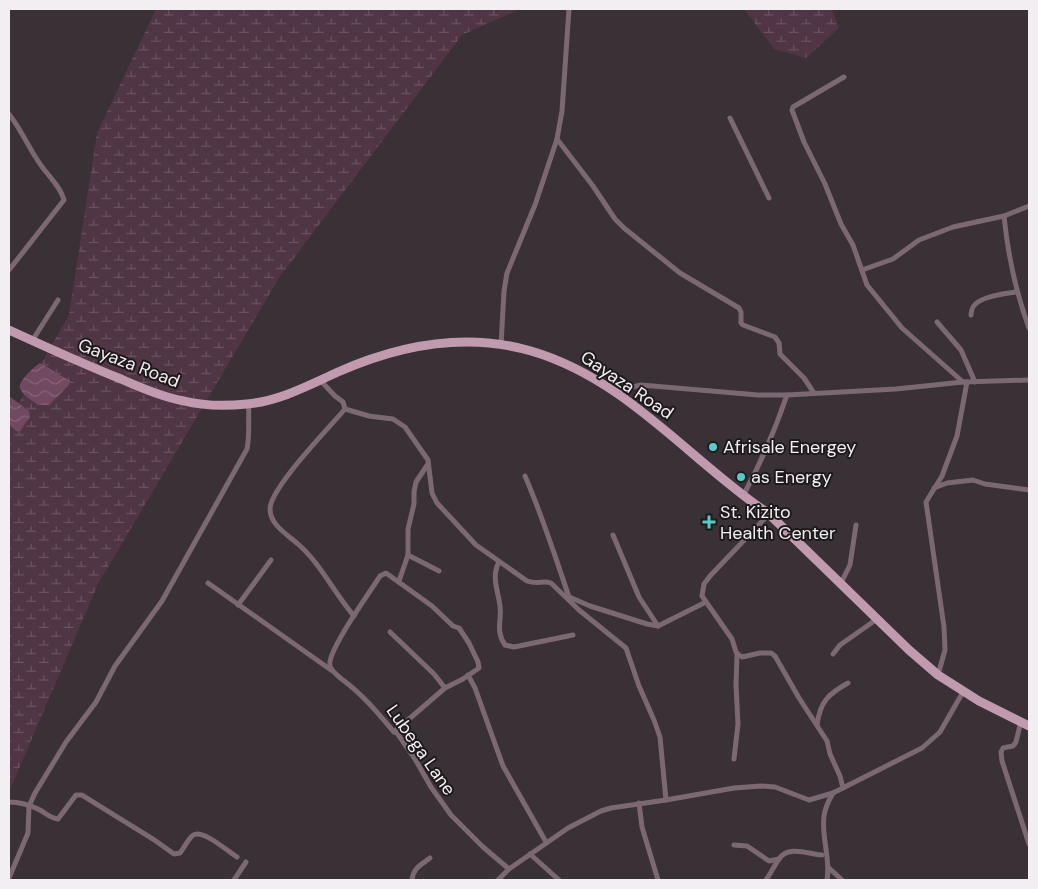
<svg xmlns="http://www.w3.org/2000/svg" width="1038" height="889" font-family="'DM Sans',sans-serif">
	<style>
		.wetland { fill: url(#wetland-marsh) }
		.water { fill: url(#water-waves) }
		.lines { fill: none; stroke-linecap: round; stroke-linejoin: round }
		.street { stroke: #7b6872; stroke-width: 5 }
		.primary { stroke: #c19ab0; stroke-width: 9 }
		.poi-dot { fill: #53cdcb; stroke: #1e1a1c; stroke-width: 2 }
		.labels { text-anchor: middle; stroke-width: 4; stroke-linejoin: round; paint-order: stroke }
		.street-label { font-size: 18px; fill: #f3eef1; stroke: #1e1a1c }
		.poi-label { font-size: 18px; fill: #f3eef1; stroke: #1e1a1c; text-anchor: start }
	</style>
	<defs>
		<pattern id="wetland-marsh" width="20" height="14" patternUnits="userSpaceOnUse" patternTransform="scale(1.25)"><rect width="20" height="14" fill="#503545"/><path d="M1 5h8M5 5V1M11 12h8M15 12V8" fill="none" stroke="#6a5360"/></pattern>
		<pattern id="water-waves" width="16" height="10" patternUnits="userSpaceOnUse" patternTransform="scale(1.25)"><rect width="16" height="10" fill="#714961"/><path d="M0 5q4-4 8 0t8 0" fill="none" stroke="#866478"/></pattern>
	</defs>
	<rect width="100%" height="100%" fill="#393136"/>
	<g class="wetland">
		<polygon points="156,9 520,9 462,35 279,278 98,584 9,792 9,420 69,315 97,133"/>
		<polygon points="744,9 832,9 839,28 806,58 774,49"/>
	</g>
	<g class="water">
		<path d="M40,363L70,381L69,385L49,405H38C33,401 21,394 20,388C18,381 35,366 40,363Z"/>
		<polygon points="9,396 29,411 30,417 20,431 16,431 9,424"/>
	</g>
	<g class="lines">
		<g class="street">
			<polyline points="844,77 793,107 792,110 804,142 825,184 841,224 853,245 867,285 902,328 963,382"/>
			<path d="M9,114C20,128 28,146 38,161C46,174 60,185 64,200L9,270"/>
			<polyline points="730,118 769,198"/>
			<polyline points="557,139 593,186 615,219 624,228 680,273 739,308 741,312 741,323 743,325 775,337 779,343 780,354 804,378 814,393"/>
			<path d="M1004,216C1008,256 1015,290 1029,328"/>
			<polyline points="862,270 893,259 919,240 953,227 1004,216 1029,206"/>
			<path d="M971,315C971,314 972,308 973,307C978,297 1006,293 1016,292"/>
			<polyline points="937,322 961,350 975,382"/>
			<polyline points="32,341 58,300"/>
			<polyline points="501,345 504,291 507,273 535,205 557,139 562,111 569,9"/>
			<path d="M320,380L335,396L343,402L345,409L369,416L393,419L405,427L428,460L432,493L437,503L476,545L527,581C538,585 543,580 551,583L579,610L626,648L639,686L654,720L660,737L666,800"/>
			<polyline points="615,391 641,385 758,395 787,395 896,389 963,382 1029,380"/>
			<path d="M345,409C329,428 270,488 270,509C270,525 288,535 298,544C321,564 334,593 354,616"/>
			<path d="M525,476C542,515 555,556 569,597"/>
			<polyline points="934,488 947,483 973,480 985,484 1029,490"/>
			<path d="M743,496C761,463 775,430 787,395"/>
			<polyline points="769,514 710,576 704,584 702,596 732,639 736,652 739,655 742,657 760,653 771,653 775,656 799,698 827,741 830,754 840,776 843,788"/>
			<polyline points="613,535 639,597 658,626"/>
			<polyline points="408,555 439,571"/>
			<path d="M499,562C491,577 498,590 500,606C502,621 495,630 505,645L514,647L573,635"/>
			<polyline points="399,581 408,555 408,529 414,504 414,492 416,482 428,464"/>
			<polyline points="208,583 331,670"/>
			<polyline points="841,583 850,565 856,525"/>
			<polyline points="567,596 590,606 647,624 658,626 706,602"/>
			<polyline points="238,605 271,560"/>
			<polyline points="390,632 434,674 445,688"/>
			<polyline points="833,654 840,645 877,619"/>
			<polyline points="468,675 475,688 503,766 546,842"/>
			<polyline points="938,675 945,650 944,627 926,502 942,476 957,436 967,382"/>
			<polyline points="1021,721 1016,742 1013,746 1003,748 1001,752 1002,761 1029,844"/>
			<path d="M817,725C820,702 828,694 848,683"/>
			<path d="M394,732L445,688L463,679L479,668L478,662L469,643L459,628L453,626L432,606L386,573L380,576C371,591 326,652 330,666C332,672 338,676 343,680C363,695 378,713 394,732L397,733L415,759L431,787L451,815L483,847L509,869"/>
			<polyline points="734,759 738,724 736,685 737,654"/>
			<path d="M9,802C20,802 30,805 40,810C47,814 50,818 58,819L76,795H82L153,839L174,854L180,853C184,848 187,841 192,836C201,827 227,851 237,857"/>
			<polyline points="639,803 642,827 658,880"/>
			<polyline points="734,845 747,846 769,861 779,859"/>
			<polyline points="530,854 559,880"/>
			<polyline points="829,868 842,880"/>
			<path d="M9,878L28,833L29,806L35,793L66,742L96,702L115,666L162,601L247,449C250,435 248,419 249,404"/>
			<polyline points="234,880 246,862"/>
			<path d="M412,880C413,868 421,865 430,858"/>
			<polyline points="498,880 509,869 568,828 601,811 611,808 666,800 734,788 761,786 775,787 809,800 833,793 922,748 940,732 963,692"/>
			<path d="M766,880C771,873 774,866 779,859C788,845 808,854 822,855"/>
			<path d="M827,880C831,858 821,838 824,816C825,808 829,800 833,793"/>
		</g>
		<path class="primary" d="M9,330C46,347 83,364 121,379C141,388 162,397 184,401C204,406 227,406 247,404C280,401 309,385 338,372C399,345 465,332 531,351C627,379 689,460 769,514L909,650L938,675L979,701L1029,726"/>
	</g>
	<g class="poi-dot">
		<circle cx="713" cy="447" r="5"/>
		<circle cx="741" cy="477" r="5"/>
		<path d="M706.5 514.5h5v5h5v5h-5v5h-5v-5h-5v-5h5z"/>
	</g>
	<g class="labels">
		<g class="street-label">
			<text transform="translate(129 363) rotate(21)" y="6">Gayaza Road</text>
			<text transform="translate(627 385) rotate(34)" y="6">Gayaza Road</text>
			<text transform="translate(421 750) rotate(55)" y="6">Lubega Lane</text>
		</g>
		<g class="poi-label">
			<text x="723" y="453">Afrisale Energey</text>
			<text x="751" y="483">as Energy</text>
			<text x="720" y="518">St. Kizito<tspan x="720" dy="21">Health Center</tspan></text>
		</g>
	</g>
	<rect width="1038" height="889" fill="none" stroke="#f3eef1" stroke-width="20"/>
</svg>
